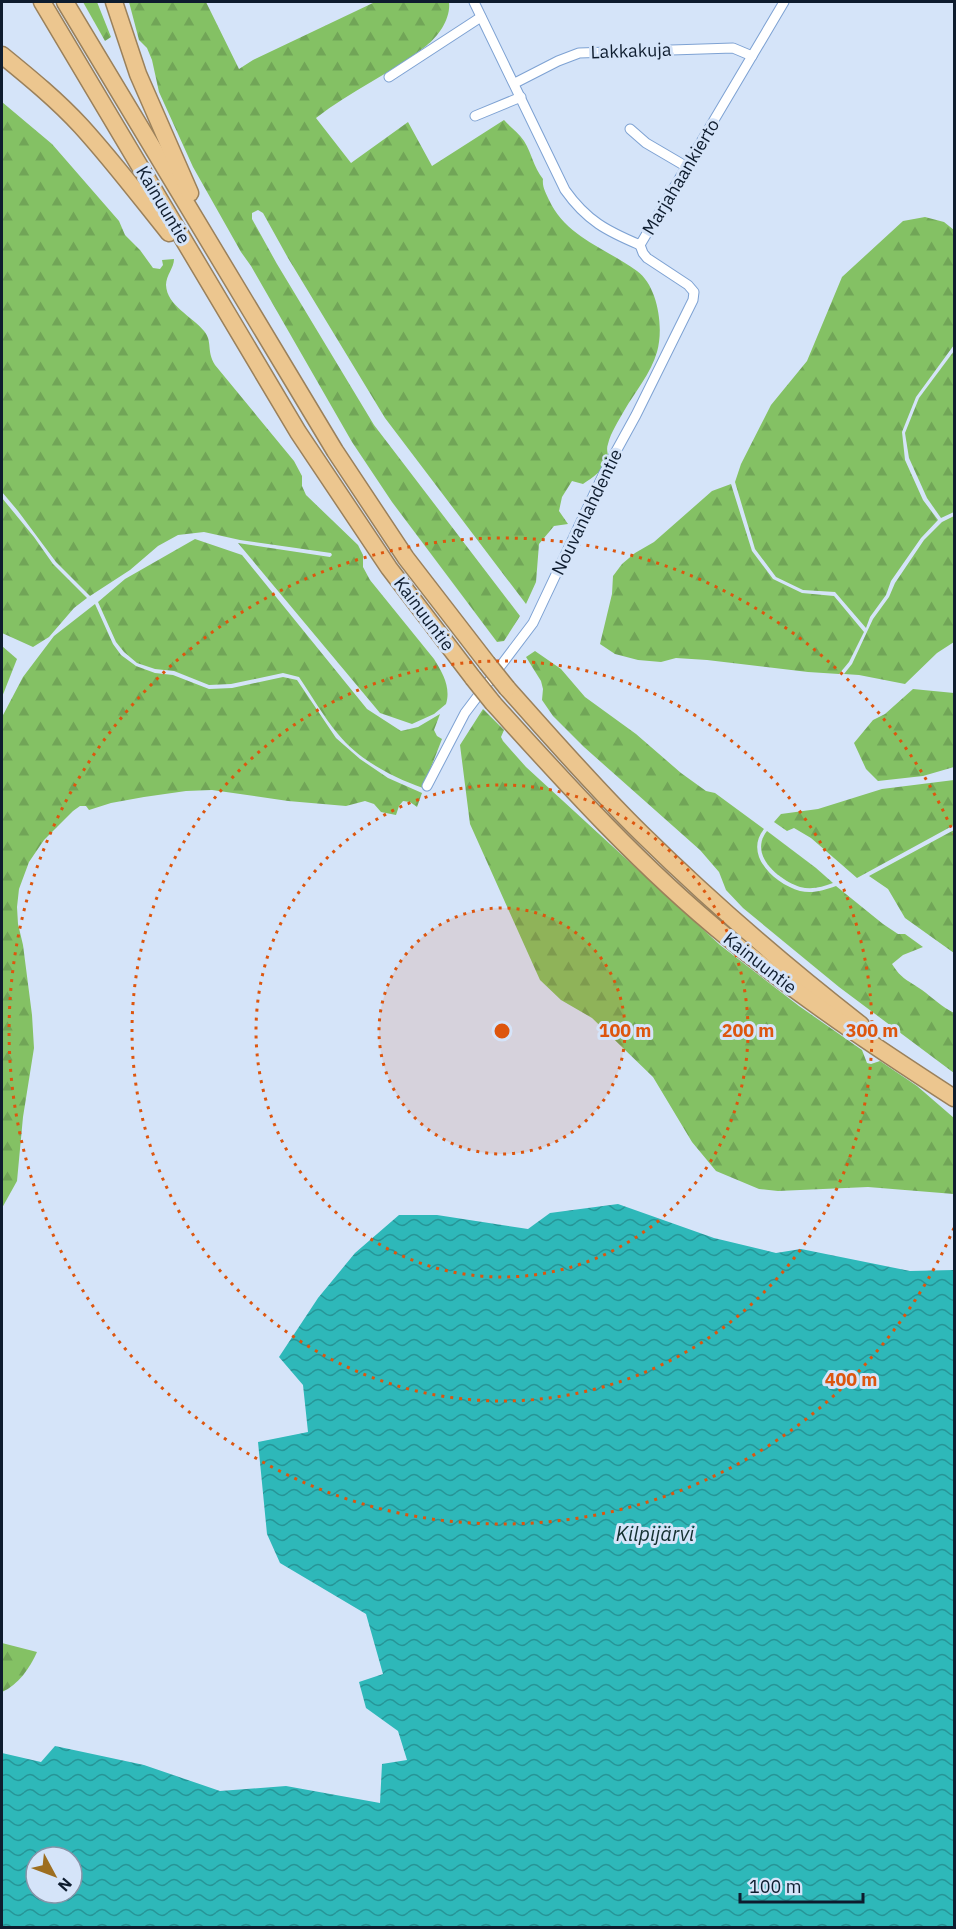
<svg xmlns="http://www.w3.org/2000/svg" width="956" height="1929" font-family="'IBM Plex Sans',sans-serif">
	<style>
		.forest { fill: url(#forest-firs) }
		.water { fill: url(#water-waves); fill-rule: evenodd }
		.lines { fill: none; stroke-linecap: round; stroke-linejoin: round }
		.minor-casing { stroke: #7ea2d3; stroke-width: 11 }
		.trunk-casing { stroke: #9b815b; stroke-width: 19 }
		.minor { stroke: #fff; stroke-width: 9 }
		.trunk { stroke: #ecc68f; stroke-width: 16 }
		.trunk-bridge-casing { stroke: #9b815b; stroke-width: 19; stroke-linecap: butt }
		.trunk-bridge { stroke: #ecc68f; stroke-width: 16 }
		.ring { fill: none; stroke: #dd560e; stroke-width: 3; stroke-dasharray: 3 6 }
		.labels { text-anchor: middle; stroke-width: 6; stroke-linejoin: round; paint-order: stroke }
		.street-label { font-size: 18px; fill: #0e1c2e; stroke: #d5e4f9 }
		.water-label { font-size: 20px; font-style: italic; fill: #132f2f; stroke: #d5e4f9 }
		.centre { fill: #dd560e; stroke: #d5e4f9; stroke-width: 3 }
		.ring-label { font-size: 18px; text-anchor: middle; font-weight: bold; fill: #dd560e; stroke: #d5e4f9; stroke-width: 6; stroke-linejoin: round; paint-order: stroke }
	</style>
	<defs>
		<pattern id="forest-firs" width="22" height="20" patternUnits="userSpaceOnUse" patternTransform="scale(1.5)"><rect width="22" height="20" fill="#84c164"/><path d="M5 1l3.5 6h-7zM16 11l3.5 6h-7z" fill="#71a557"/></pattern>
		<pattern id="water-waves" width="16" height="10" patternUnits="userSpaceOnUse" patternTransform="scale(1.5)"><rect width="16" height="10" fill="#2eb8b9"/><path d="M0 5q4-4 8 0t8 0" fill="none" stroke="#269597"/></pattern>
	</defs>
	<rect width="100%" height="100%" fill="#d5e4f9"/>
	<g class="forest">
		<polygon points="83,2 97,2 111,37 105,41"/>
		<path d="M129,2H206L239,69L253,60L375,2H449C451,18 439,36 426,46C392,73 350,91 316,118L351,163L408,122L432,166L504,120C510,127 519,133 524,141C532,154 533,166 543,179C542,187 546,193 549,200C566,237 607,249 637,271C658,286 664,328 657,352C651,373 635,392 624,411C618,422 611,432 608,444C606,449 608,453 608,457C606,469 592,478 583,484L572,481L562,497L559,511L568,524L554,526L539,544L536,582L526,604L385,418L288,258L263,213L258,210L252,213V219L277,264L374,425L520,616L504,641L497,642L392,502L352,442L251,266L241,252L193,167L159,92L152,60L147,48L139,40Z"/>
		<path d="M2,102L52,144L119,221L125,235L140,250L153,268L160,269L163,265L162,260L174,259C174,268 166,275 166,285C167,306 192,316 204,331C213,342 206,350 215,365L294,461L302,476V486L306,495L358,545L363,555V567L370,580L434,659C443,673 451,688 446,704L434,714L412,724L380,713L238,543L330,557L332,555L331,553L240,540L204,532L178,535L158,546L130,570L90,596L56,562L18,511L2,492Z"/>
		<polygon points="925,217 944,222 954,230 954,345 916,397 902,432 905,460 923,500 938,520 921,538 891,581 886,595 870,617 866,628 835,592 803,590 776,577 755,549 735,482 741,464 771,405 807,361 842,277 903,221"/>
		<polygon points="954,351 954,512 941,518 927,498 909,458 905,433 919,398"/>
		<polygon points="731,484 752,551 773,579 802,593 834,596 864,632 849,662 839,674 808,672 707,660 676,658 661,662 638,660 615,654 600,644 612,594 613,576 622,564 635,553 654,542 712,491"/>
		<polygon points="2,498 34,537 53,564 87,598 74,608 49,637 33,647 2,633"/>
		<polygon points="954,516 954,642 937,653 905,684 859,675 844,674 852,664 873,619 889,597 895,583 924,540 942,522"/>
		<path d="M195,539L242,555L367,709L401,731L418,727L440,714L434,730L437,736L442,739L423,788C392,777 359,760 338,734C323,716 312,696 299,677L283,673L231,684L209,685L174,671L155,669L137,663L124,652L116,642L98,602L125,579Z"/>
		<polygon points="95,604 113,644 121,655 136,666 155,673 173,675 209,689 232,688 283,677 297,680 336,738 360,759 388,778 422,793 417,807 410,802 403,801 399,806 396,815 381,812 374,804 365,801 346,806 288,801 212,790 186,791 144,797 111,803 89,810 86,806 80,806 73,811 44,840 29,862 19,889 17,907 18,924 23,945 32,1015 34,1048 23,1117 17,1181 2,1208 2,717 23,677 54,636"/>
		<polygon points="2,646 17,659 2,697"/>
		<path d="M535,651L561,669L585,697L636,734L681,773L706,791L715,793L764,829C743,855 775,884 800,891C813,894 824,890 836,886L883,924L898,934H905L923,947L903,955L892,964C902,980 908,980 922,990C933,998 942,1007 954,1013V1073L839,987L743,908L726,890L719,872L700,850L584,747L553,716L542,700L543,689L541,681L526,657Z"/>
		<polygon points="913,689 954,693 954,767 923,776 878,781 866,769 854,743 873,720 885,714"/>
		<polygon points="483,709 504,730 501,737 503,741 526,767 720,945 799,1006 862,1050 867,1063 871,1064 880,1061 917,1086 954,1118 954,1194 868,1187 778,1191 759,1189 716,1171 692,1142 653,1077 592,1018 561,1000 540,980 470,824 460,745"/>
		<polygon points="954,780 954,825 857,878 811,838 794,828 787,831 774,822 781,814 818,809 882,789"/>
		<polygon points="954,830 954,953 905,918 888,889 869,876"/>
		<path d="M767,831L816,868L833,883C822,887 812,890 800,887C779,880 748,855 767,831Z"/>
		<path d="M2,1643L37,1652C30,1668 18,1685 2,1692Z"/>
	</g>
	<path class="water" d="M618,1204L714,1238L776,1253L801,1249L910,1271L954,1270V1927H2V1753L41,1762L55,1746L144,1765L220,1791L286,1786L380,1803L382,1764L407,1760L398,1731L366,1708L359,1682L383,1674L366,1614L280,1563L267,1534L258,1442L308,1432L303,1385L279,1357L318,1298L355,1253L399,1215H437L528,1229L550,1213ZM36,1857H72V1893H36Z"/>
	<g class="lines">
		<g class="minor-casing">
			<g id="minor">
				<path d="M474,2L565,190C587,221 607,231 640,245L784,2"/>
				<polyline points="389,77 481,17"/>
				<polyline points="515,83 558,61 579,53 733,48 752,56"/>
				<polyline points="475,116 521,97"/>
				<polyline points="630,129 646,143 687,167"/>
				<polyline points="427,786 465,713 533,623 603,475 636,415 693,300 694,292 688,285 647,258 643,253 640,245"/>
			</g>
		</g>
		<g class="trunk-casing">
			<g id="trunk">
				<polyline points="42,2 298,432 389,568 473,678"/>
				<polyline points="65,2 335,451 406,558 487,663"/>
				<polyline points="114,2 138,74 190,193"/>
				<path d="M2,55C29,77 57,100 81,126C112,160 140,197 169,233"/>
				<path d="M507,688C551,737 594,787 641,833C710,901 784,965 861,1025"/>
				<path d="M493,703C567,785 642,868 728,938C800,997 877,1048 954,1098"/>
			</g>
		</g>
		<use href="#minor" class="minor"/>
		<use href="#trunk" class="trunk"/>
		<g class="trunk-bridge-casing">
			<g id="trunk-bridge">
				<polyline points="487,663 507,688"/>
				<polyline points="473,678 493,703"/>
			</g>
		</g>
		<use href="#trunk-bridge" class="trunk-bridge"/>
	</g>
	<circle cx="502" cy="1031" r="123" fill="#dd560e" fill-opacity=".12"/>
	<g class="ring">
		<circle cx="502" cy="1031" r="123"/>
		<circle cx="502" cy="1031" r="246"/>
		<circle cx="502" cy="1031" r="370"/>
		<path d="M954 1228A493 493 0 1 1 954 834"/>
	</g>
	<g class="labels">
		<g class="street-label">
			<text transform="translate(631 51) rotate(-2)" y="6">Lakkakuja</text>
			<text transform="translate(681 177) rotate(-59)" y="6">Marjahaankierto</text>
			<text transform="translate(163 205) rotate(59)" y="6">Kainuuntie</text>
			<text transform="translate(587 512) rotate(-64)" y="6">Nouvanlahdentie</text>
			<text transform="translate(424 614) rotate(53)" y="6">Kainuuntie</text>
			<text transform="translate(760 963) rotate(38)" y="6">Kainuuntie</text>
		</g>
		<g class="water-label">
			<text x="655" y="1541">Kilpijärvi</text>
		</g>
	</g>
	<circle cx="502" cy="1031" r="9" class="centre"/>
	<g class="ring-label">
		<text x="625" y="1037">100 m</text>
		<text x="748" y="1037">200 m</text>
		<text x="872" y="1037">300 m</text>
		<text x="851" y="1386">400 m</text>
	</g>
	<rect width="956" height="1929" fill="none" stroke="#0e1c2e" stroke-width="6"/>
	<g transform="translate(54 1875) rotate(131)"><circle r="28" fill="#d5e4f9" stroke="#8594a8" stroke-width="1.5"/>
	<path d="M0-4.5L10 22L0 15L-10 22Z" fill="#9d6e20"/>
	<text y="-9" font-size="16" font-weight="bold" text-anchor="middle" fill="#0e1c2e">N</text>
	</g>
	<path d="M740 1893v9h123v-9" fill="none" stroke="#0e1c2e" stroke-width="3"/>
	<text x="749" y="1893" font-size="18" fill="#0e1c2e" stroke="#d5e4f9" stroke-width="4.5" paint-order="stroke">100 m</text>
</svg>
